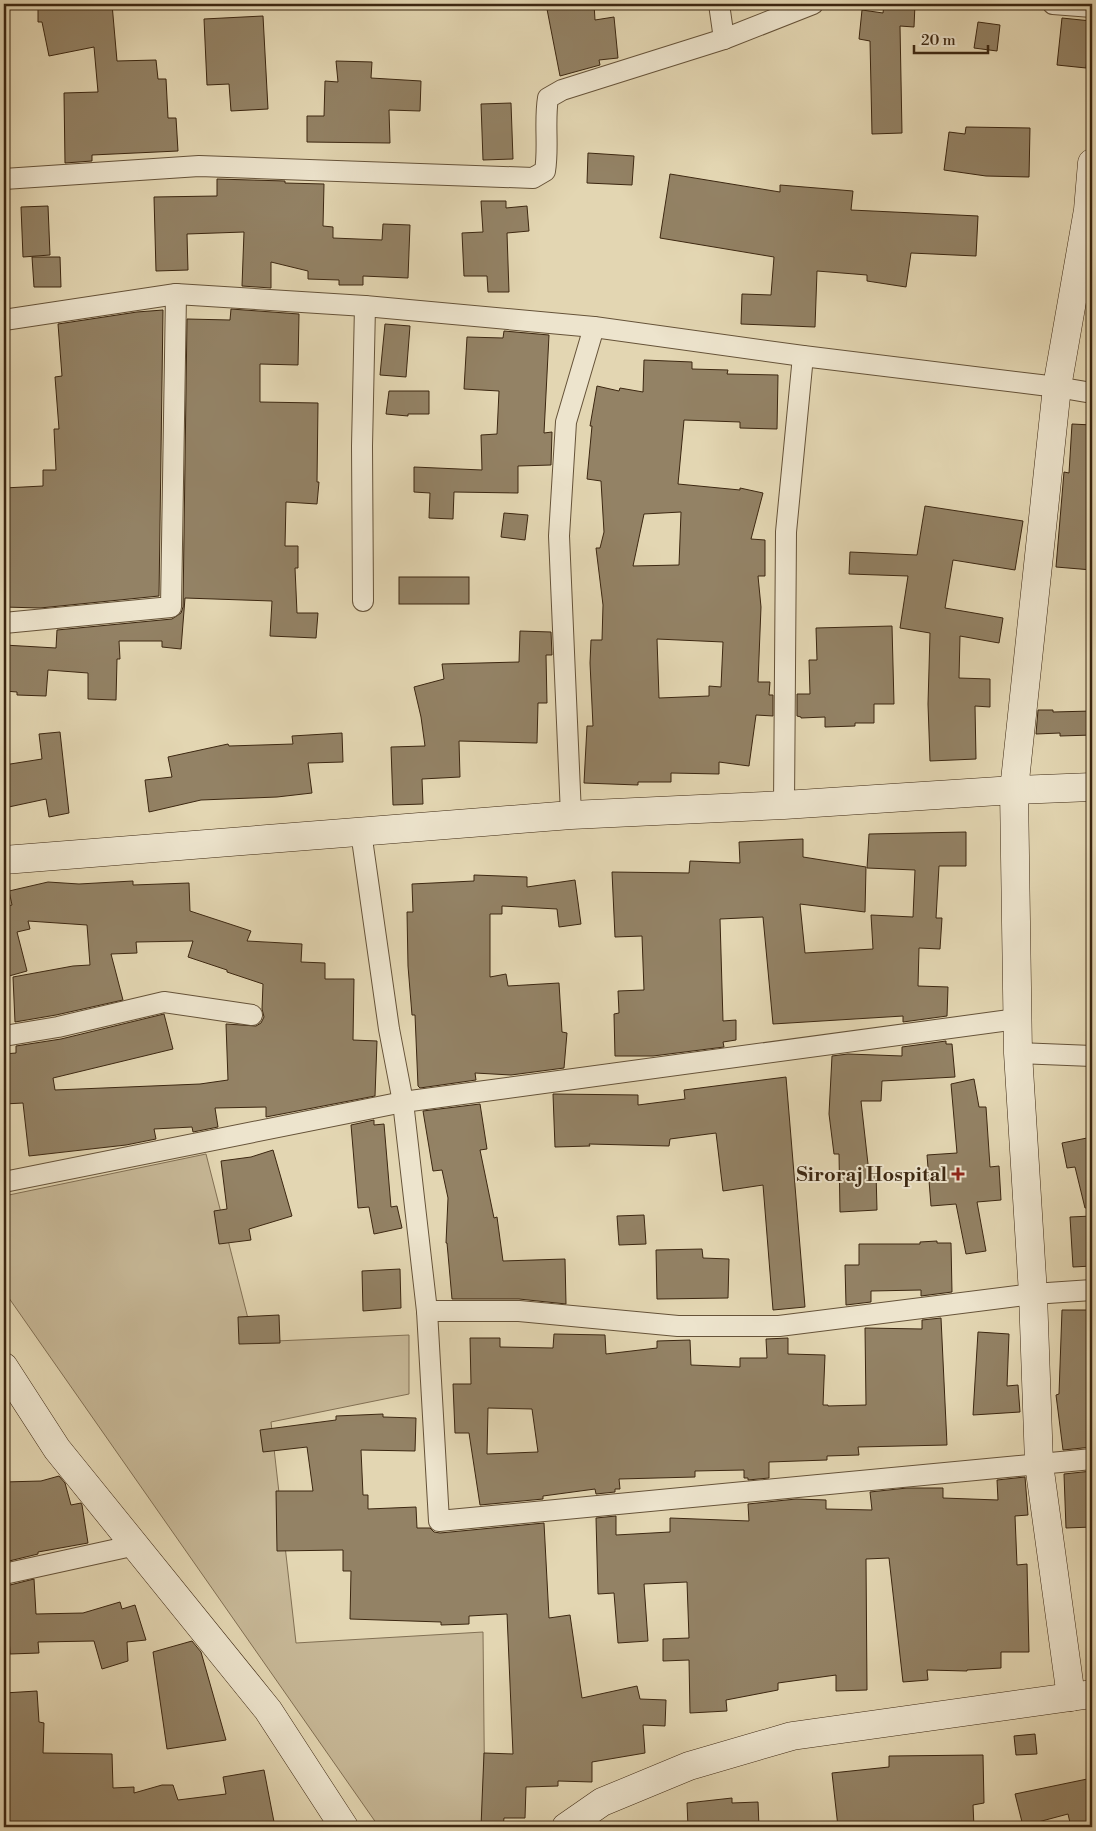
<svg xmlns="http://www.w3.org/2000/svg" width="1096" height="1831" font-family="'Libre Bodoni',serif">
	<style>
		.green { fill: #c7b897; stroke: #827054 }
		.building { fill: #938265; stroke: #3c2711; fill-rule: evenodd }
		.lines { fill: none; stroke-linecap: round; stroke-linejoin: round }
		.street-casing { stroke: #665339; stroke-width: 22 }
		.secondary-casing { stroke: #3c2711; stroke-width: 29 }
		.street { stroke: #ede4cd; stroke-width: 20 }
		.secondary { stroke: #ede4cd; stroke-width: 28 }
		.poi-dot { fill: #8f2418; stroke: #ede4cd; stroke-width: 2 }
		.labels { text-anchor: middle; stroke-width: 4; stroke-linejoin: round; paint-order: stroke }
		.poi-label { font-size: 20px; font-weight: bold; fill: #3c2711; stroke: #ede4cd; text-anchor: end }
	</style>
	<rect width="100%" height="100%" fill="#e3d6b2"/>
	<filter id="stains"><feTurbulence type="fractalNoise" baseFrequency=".004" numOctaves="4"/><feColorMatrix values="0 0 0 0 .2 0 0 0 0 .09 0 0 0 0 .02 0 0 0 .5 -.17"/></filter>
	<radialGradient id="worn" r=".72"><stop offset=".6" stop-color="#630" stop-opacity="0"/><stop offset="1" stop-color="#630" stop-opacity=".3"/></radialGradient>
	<polygon class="green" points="206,1154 254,1342 409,1335 409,1394 271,1422 296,1643 483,1632 485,1827 379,1827 4,1291 4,1196"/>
	<g class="building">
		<polygon points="38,4 112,4 117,61 156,60 158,79 166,79 168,118 176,118 178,151 92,155 92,161 65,163 64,93 98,92 94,47 49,56 42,22 38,22"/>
		<polygon points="546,4 594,4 595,20 614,17 618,58 599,60 600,65 560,76"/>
		<polygon points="884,4 915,4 914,27 900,26 902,133 872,134 870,41 859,39 862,10 883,13"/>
		<polygon points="263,16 268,109 231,111 229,84 207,85 204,19"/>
		<polygon points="1062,18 1091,21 1086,68 1057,65"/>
		<polygon points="978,22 1000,25 997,51 974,48"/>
		<polygon points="336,61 372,62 371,78 421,81 420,111 389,110 390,143 307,142 307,116 324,116 325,81 338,82"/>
		<polygon points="511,103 513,159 483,160 481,104"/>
		<polygon points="966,127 1030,128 1029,177 986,176 944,170 949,132 965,134"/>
		<polygon points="588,153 634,156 632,185 587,183"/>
		<polygon points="670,174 780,192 780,185 853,191 851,210 978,216 976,256 911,253 906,287 867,281 867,275 817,271 815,327 741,324 742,294 771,295 774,257 660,238"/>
		<polygon points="217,179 285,181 285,183 324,184 323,226 333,227 333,238 382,240 383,224 410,225 408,278 363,276 363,285 339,285 339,280 308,279 308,271 271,262 271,288 242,286 244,232 187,234 188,270 156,271 154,197 217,196"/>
		<polygon points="481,201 506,201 506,208 527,206 529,231 507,233 509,292 488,292 487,276 464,276 462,233 483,232"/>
		<polygon points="48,206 50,255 23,257 21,207"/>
		<polygon points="32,257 60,257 61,287 34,287"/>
		<polygon points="231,309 299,314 298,365 260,364 260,402 318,403 317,482 319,482 317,504 286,502 285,546 298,546 298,568 295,568 297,613 318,613 316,638 270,636 272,601 185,598 181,649 162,647 162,641 119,641 120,659 117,659 116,700 88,699 88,673 48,670 46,696 17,695 17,692 4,691 4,645 56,648 57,630 172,619 181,613 183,607 187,319 230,320"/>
		<polygon points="163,310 159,596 40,608 4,607 4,488 43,486 43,470 56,470 54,429 59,429 55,377 62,376 58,324 137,312"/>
		<polygon points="385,324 410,326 406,377 380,375"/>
		<polygon points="504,331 549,335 544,433 552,432 551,465 518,466 518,493 454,492 453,519 429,518 430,493 414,492 414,467 482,470 481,435 497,434 499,391 464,389 467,337 503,338"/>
		<path d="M644,360L692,362V369L728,370L727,374L778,375L777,429L740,428V422L684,420L678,484L740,490V488L763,493L751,539L765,540V576H758L761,607L758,682H770L769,695H773V716L756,715L749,766L719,762V774L671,773V782H638V785L584,783L587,726H593L590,663L591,640H602L603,605L596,548H600L604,532L601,481L587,479L592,426H590L597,386L619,391L620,388L643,392ZM681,512L679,565L633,566L644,514ZM657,639L723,642L721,687L709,686V696L659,698Z"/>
		<polygon points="389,391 429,391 429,414 408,414 408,416 386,414"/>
		<polygon points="1072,424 1092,425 1092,570 1056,567 1064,472 1069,473"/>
		<polygon points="925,506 1023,521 1015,570 953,560 945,608 1003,618 999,643 960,636 959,678 990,679 990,707 975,706 976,759 930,761 928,704 930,633 900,628 908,576 849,574 850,552 917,555"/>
		<polygon points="504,513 528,515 525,540 501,537"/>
		<rect x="399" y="577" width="70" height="27"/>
		<polygon points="892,626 894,704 874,704 874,723 855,723 855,726 825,727 825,717 801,718 801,717 797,716 797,694 810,694 809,660 817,660 816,628"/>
		<polygon points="520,631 551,632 552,655 546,655 547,703 538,703 537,743 459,741 460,777 422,779 423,804 393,805 391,747 425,746 421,717 414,687 444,679 442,664 519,662"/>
		<polygon points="1038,710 1053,710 1053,712 1092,711 1092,735 1060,736 1060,733 1036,734"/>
		<polygon points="60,732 69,813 49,817 46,799 4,808 4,765 42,759 39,734"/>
		<polygon points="342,733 343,762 308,763 312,793 277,797 201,800 149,812 145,780 172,777 168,757 228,744 229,746 293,744 292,736"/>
		<polygon points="966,832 966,866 939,866 936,918 942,918 940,949 919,948 918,986 948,987 947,1016 903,1022 903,1016 773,1024 763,917 720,919 723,1021 736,1020 736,1040 723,1042 724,1047 653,1056 615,1056 614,1014 619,1013 618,991 644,990 642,936 615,937 612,872 689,873 690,861 740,863 739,842 803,839 803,857 866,867 865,912 800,904 805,953 873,949 871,915 913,917 915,870 867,868 869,834"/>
		<polygon points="474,875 527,877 527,887 575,880 581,924 559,927 557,909 502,906 502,914 490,914 490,977 506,974 508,986 559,983 562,1032 567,1033 564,1068 511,1075 475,1073 476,1080 420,1088 418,1086 415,1015 412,1015 408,966 407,912 413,912 412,884 474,881"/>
		<polygon points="133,881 133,885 189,883 190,911 251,931 247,941 302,944 301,962 325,963 325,979 354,979 353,1040 377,1041 375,1096 266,1117 266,1107 215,1108 218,1127 193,1132 192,1127 154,1129 156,1139 126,1145 29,1156 23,1103 4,1104 4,1054 16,1053 16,1046 61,1039 164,1014 173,1049 53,1078 55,1090 200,1084 228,1080 226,1024 256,1026 261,1023 264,1017 262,1009 263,984 227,972 227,970 188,957 193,941 136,942 137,953 111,954 123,1000 56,1015 15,1022 13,977 73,966 90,965 87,925 28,921 30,929 17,932 27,971 9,976 4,956 4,907 12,905 9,891 48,882 79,884"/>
		<polygon points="946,1041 946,1044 952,1044 955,1077 882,1081 881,1101 861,1101 869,1173 876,1172 877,1210 840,1212 839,1154 834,1154 829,1114 832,1056 848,1054 902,1056 902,1047"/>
		<polygon points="786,1077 805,1307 773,1310 763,1185 723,1191 716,1133 670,1139 669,1146 589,1144 590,1146 555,1147 553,1094 638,1095 638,1105 685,1099 684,1090"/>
		<polygon points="974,1079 979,1107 986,1107 990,1167 999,1166 1001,1200 977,1202 986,1251 966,1254 956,1204 931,1206 927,1155 957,1153 951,1084"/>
		<polygon points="480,1104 487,1149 480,1150 494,1218 497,1217 503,1261 565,1259 566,1304 519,1299 452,1299 447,1243 446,1243 448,1198 442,1170 433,1171 423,1111"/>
		<polygon points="374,1120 374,1125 384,1124 391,1207 397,1206 402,1228 374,1234 369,1207 358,1208 351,1125"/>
		<polygon points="1092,1137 1092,1207 1085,1208 1075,1167 1067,1168 1062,1143"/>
		<polygon points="273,1150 292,1216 249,1229 251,1240 219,1244 214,1211 227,1209 221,1161 251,1157"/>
		<polygon points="644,1215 646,1244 619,1245 617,1216"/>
		<polygon points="1092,1216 1092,1266 1073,1267 1070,1217"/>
		<polygon points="937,1241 937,1243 951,1243 952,1292 921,1296 921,1290 871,1291 871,1302 846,1305 845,1265 859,1265 859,1244 920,1244 920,1242"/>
		<polygon points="702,1249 703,1258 729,1259 728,1298 657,1299 656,1250"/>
		<polygon points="400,1269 401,1308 363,1311 362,1271"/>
		<polygon points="1062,1310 1092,1310 1092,1447 1063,1450 1056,1395 1059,1394"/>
		<polygon points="279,1315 280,1343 239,1344 238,1317"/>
		<path d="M941,1318L947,1445L858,1447L859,1455L827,1456V1460L769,1462V1478L748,1480V1478H744V1470L695,1471V1477L619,1479L620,1489H615V1492L596,1494L595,1489L543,1496V1499L480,1505L469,1433H455L453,1384H471L470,1338H500V1347L553,1348L554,1334L605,1335L606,1354L657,1348V1341L690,1340L691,1365L740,1367V1358H767L766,1339L788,1338V1354L825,1355L823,1405H828V1406L866,1405L865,1328L922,1329V1320ZM488,1408L532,1409L538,1452L487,1454Z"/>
		<polygon points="978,1332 1009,1334 1007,1386 1018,1385 1020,1412 973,1415"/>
		<polygon points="383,1414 383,1417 416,1418 415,1451 361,1450 363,1495 368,1495 368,1509 416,1507 417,1528 430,1528 434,1532 440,1533 544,1523 549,1618 570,1615 582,1698 637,1686 640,1699 666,1700 665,1726 643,1725 645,1753 592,1762 592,1782 558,1781 558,1786 526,1787 525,1818 504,1818 503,1827 481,1827 484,1753 513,1754 507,1614 469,1616 469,1624 441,1625 441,1622 350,1619 351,1571 343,1571 343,1550 277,1551 276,1491 313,1491 307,1447 263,1452 260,1430 336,1420 336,1416"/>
		<polygon points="1092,1471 1092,1527 1066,1528 1064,1474"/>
		<polygon points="59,1476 65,1483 71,1505 81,1503 82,1505 88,1543 38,1552 38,1554 5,1562 4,1482 41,1481"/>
		<polygon points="1025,1477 1028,1515 1015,1516 1017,1565 1027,1564 1029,1652 1001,1652 1001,1668 967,1670 967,1671 927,1670 928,1680 903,1682 889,1558 866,1559 867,1690 836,1691 836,1675 778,1683 778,1690 726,1700 727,1711 690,1713 689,1660 663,1661 663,1639 689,1638 687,1582 644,1584 648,1641 618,1643 614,1593 598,1594 596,1518 616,1516 616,1535 670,1532 670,1518 749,1521 748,1504 796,1499 826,1500 826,1509 872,1510 870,1492 907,1488 943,1488 943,1498 998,1500 997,1480"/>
		<polygon points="34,1579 36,1614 83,1613 120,1602 122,1609 135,1605 146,1640 127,1642 128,1661 102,1669 94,1641 38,1642 39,1653 10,1654 6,1586"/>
		<polygon points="192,1641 201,1652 226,1740 167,1749 153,1652"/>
		<polygon points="37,1691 39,1722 44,1723 43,1753 112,1754 113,1788 134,1787 134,1793 162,1785 173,1785 178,1800 226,1794 223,1777 264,1770 275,1827 46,1827 46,1823 9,1824 8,1753 6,1753 7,1713 5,1713 4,1693"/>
		<polygon points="1035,1734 1037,1754 1016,1755 1014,1736"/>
		<polygon points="983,1755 984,1803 973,1805 974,1827 838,1827 832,1773 889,1767 889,1756"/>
		<polygon points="1092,1778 1092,1827 1071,1827 1068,1814 1023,1826 1015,1794"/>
		<polygon points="732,1798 732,1803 758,1802 759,1827 688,1827 687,1803"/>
	</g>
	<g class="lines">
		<g class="street-casing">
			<g id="street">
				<polyline points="719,4 724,39"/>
				<polyline points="1053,4 1092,7"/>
				<path d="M4,179L199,166L533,178L545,171C549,147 544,122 548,98L562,90L724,39L813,4"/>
				<polyline points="4,320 176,294 365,306 594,327 803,356 1057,387 1092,393"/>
				<polyline points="363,601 362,446 365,306"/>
				<polyline points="4,623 171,607 176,294"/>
				<polyline points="784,805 786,532 803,356"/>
				<polyline points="571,815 559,536 566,422 594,327"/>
				<polyline points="361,832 389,1029 403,1102 427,1311 439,1521 1092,1459"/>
				<polyline points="4,1036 58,1027 164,1002 252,1015"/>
				<polyline points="1018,1053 1092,1056"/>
				<polyline points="4,1182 403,1102 1017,1019"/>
				<polyline points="427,1311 519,1311 678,1326 779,1326 1033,1294 1092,1290"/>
				<polyline points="4,1574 136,1545"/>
			</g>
		</g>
		<g class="secondary-casing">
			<g id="secondary">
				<polyline points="4,860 571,815 784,805 1014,790 1092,787"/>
				<polyline points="4,1367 57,1449 268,1710 344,1827"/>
				<polyline points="1071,1697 1039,1464 1033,1294 1018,1053 1014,790 1057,387 1088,210 1092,163"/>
				<polyline points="566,1827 602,1802 689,1766 792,1736 1092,1694"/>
			</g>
		</g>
		<use href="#street" class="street"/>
		<use href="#secondary" class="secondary"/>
	</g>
	<path class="poi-dot" d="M955.5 1166.5h5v5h5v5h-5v5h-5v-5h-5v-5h5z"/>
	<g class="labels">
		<g class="poi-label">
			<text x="947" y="1181">Siroraj Hospital</text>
		</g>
	</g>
	<rect width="1096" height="1831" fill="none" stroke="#e3d6b2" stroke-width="20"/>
	<rect x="5" y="5" width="1086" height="1821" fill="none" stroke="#3c2711" stroke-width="2.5"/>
	<rect x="10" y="10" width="1076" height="1811" fill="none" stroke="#3c2711"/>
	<path d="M914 45v8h74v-8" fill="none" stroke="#3c2711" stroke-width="2.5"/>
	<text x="921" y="45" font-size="15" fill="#3c2711" stroke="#ede4cd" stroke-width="4" paint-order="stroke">20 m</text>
	<rect width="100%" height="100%" filter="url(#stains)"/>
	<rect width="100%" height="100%" fill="url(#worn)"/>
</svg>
